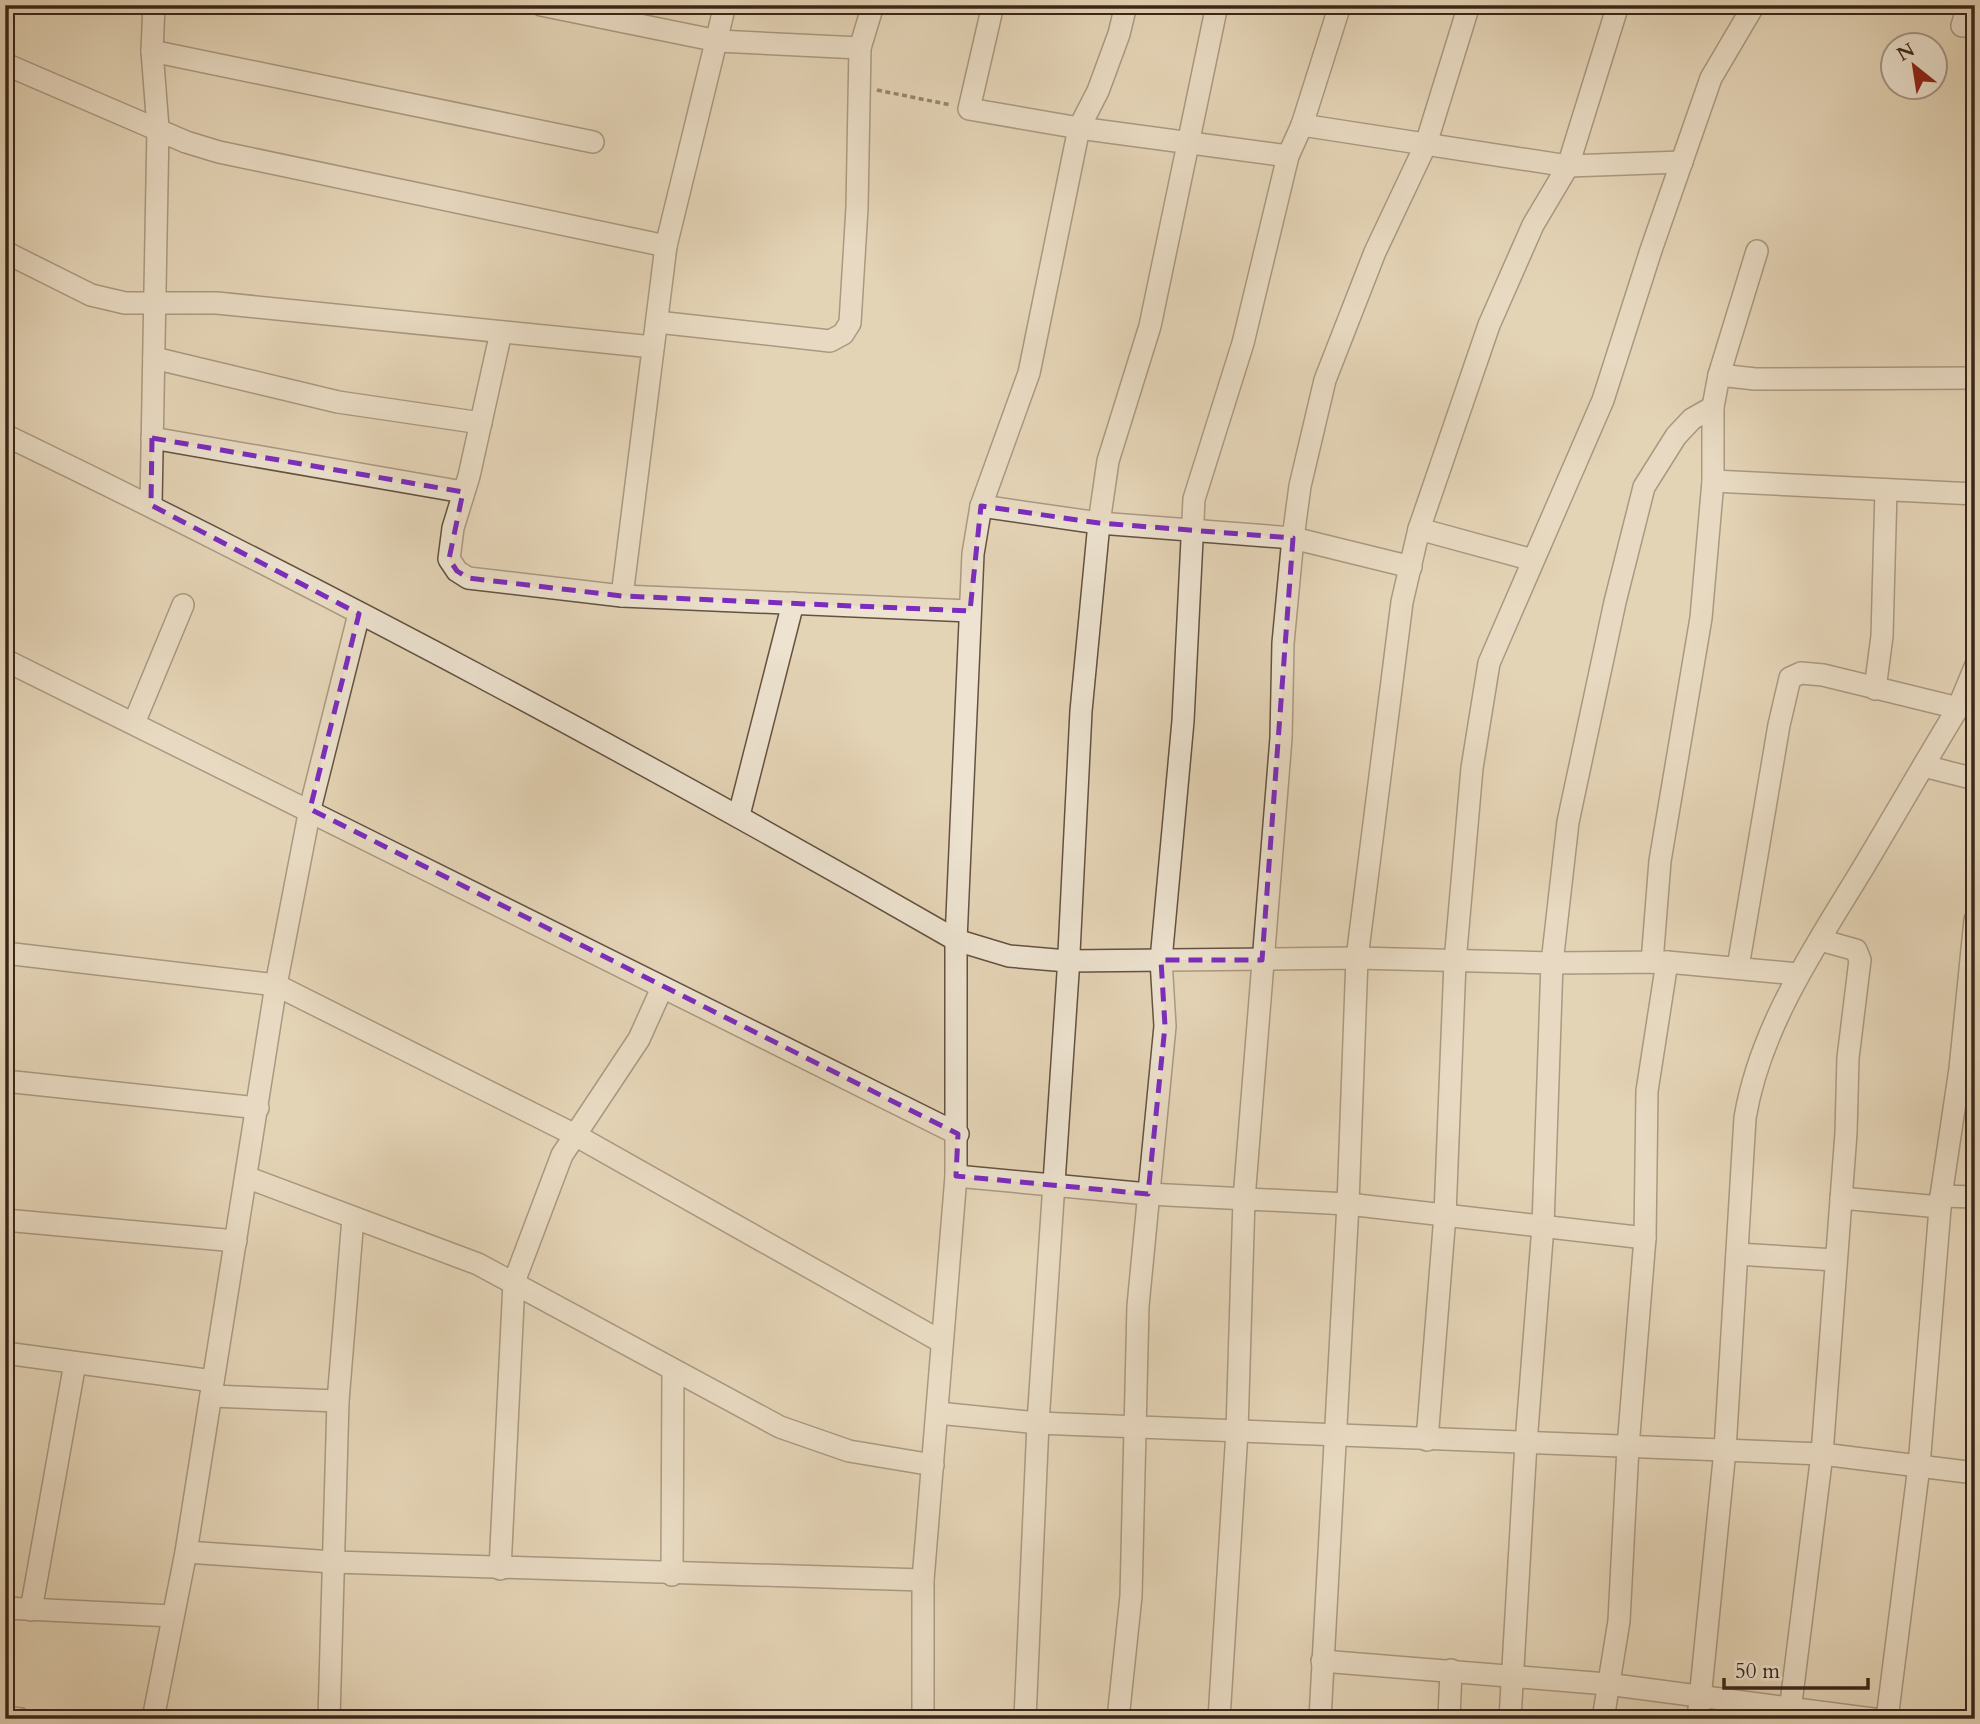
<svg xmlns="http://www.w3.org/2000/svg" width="1980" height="1724" font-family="Cardo,serif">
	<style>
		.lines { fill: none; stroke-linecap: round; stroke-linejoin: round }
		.street-casing { stroke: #645240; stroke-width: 24 }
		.path { stroke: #3a2619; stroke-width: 3.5; stroke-dasharray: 5 3.5; stroke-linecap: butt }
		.street { stroke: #ede3d0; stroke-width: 21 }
		.marked { fill: none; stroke: #7b2cbf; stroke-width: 5; stroke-dasharray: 14 9; stroke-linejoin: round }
	</style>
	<rect width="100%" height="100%" fill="#e4d4b6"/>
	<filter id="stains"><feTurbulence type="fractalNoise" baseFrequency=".00286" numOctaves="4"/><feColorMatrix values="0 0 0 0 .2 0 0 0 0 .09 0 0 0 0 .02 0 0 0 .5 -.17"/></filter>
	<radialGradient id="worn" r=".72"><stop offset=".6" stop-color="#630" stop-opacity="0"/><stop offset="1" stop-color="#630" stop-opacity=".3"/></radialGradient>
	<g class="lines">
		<g class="street-casing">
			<g id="street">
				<polyline points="541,5 718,41 860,48"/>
				<polyline points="993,5 969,109 1079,128 1288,156"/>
				<polyline points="1962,26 1968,5"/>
				<polyline points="152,51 593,142"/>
				<polyline points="5,64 186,142 219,152 666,246"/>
				<polyline points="1302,125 1568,166 1682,162"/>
				<polyline points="5,252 91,295 125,303 217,303 653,347"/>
				<polyline points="657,322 830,341 843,334 850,323 857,208 860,48 873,5"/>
				<polyline points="501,332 469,476 453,528 449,559 457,571 468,578 622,596 970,611"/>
				<polyline points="154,358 338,402 481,423"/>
				<polyline points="1719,375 1757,251"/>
				<path d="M5,435C328,591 645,761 956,940L1009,956L1067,961L1357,958L1552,963L1667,962L1798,974"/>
				<polyline points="152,438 463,492"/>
				<polyline points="1713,481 1975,494"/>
				<polyline points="151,505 158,128 152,51 154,5"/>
				<polyline points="981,506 1099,523 1293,538 1411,567"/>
				<polyline points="1419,529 1533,560"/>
				<polyline points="622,596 666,246 725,5"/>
				<polyline points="5,660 958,1134"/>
				<polyline points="1875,689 1882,636 1886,490"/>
				<polyline points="134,723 183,605"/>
				<polyline points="1924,766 1975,779"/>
				<polyline points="739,815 793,603"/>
				<polyline points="5,953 276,985 575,1135 942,1342"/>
				<polyline points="1652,962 1660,861 1701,618 1713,481 1713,407 1719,375 1755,379 1975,378"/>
				<polyline points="1738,967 1779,725 1790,678 1801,673 1823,675 1958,708"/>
				<polyline points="5,1081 258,1108"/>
				<polyline points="956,1176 1148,1194 1348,1204 1645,1238"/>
				<polyline points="246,1177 478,1264 780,1427 849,1451 933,1465"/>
				<polyline points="1941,1196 1975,1197"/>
				<polyline points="1841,1198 1940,1207"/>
				<polyline points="5,1220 236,1241"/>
				<polyline points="1737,1254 1835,1260"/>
				<polyline points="5,1353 213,1381"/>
				<polyline points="211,1396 338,1401"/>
				<polyline points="938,1413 1038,1423 1822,1454 1975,1473"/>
				<polyline points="1427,1440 1445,1215 1455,962 1472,768 1489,663 1603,400 1651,250 1711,78 1754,5"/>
				<polyline points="186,1552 333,1562 923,1580"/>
				<polyline points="500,1569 514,1282 562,1155 639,1039 662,988"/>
				<polyline points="672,1575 673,1372"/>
				<polyline points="5,1608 173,1616"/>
				<polyline points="31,1610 75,1363"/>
				<polyline points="1322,1661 1607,1684 1873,1719"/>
				<polyline points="5,1717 20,1719"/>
				<polyline points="153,1719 186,1552 276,985 310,809 359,614"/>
				<polyline points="329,1719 338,1401 353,1218"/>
				<polyline points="923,1719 923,1580 956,1176 956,940 973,554 981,506 1029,373 1079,128 1098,91 1119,34 1126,5"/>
				<polyline points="1025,1719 1038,1423 1068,973 1081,711 1099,523 1108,461 1150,326 1217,5"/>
				<polyline points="1118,1719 1131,1596 1138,1306 1165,1026 1161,960 1183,721 1194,499 1243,343 1288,156 1302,125 1340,5"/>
				<polyline points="1219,1719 1237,1431 1244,1199 1281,738 1283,643 1293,538 1300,486 1325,380 1375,252 1426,144 1469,5"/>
				<polyline points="1320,1719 1348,1204 1357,958 1402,602 1419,529 1489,325 1533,225 1568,166 1618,5"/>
				<polyline points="1449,1719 1451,1670"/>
				<polyline points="1510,1719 1526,1443 1543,1226 1552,963 1568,822 1615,602 1644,487 1676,436 1692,419 1713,407"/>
				<polyline points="1603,1719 1619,1621 1628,1447 1645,1238 1647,1091 1667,962"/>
				<path d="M1698,1719L1725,1450L1745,1118C1760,1028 1813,950 1860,873C1893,818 1925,762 1958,708L1975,667"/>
				<polyline points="1789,1719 1822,1454 1846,1133 1848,1058 1860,960 1856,950 1820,940"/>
				<polyline points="1887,1719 1919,1466 1941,1196 1960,1069 1975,920"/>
			</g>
		</g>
		<polyline class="path" points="877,90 951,105"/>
		<use href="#street" class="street"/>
	</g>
	<path d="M0 0H1980V1724H0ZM152,438L463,492L449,559L457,571L468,578L622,596L970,611L981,506L1099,523L1293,538L1262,960H1161L1165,1026L1148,1194L956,1176L958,1134L310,809L359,614L151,505Z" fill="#e4d4b6" fill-opacity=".55" fill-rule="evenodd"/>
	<path class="marked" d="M152,438L463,492L449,559L457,571L468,578L622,596L970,611L981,506L1099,523L1293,538L1262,960H1161L1165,1026L1148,1194L956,1176L958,1134L310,809L359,614L151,505Z"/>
	<rect width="1980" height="1724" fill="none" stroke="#e4d4b6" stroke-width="28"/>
	<rect x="7" y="7" width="1966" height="1710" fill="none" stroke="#3a2619" stroke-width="3.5"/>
	<rect x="14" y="14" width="1952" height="1696" fill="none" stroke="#3a2619" stroke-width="2"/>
	<g transform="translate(1914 66) rotate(330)"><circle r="33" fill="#ede3d0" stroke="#a59787" stroke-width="2"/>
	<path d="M0-5L12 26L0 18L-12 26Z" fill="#8f2418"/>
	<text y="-10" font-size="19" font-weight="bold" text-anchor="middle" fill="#3a2619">N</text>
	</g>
	<path d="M1724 1678v10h144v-10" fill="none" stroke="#3a2619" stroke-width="3.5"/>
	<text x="1735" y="1678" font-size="21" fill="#3a2619" stroke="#ede3d0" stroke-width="5" paint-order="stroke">50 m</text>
	<rect width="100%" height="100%" filter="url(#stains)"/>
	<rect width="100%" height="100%" fill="url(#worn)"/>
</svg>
